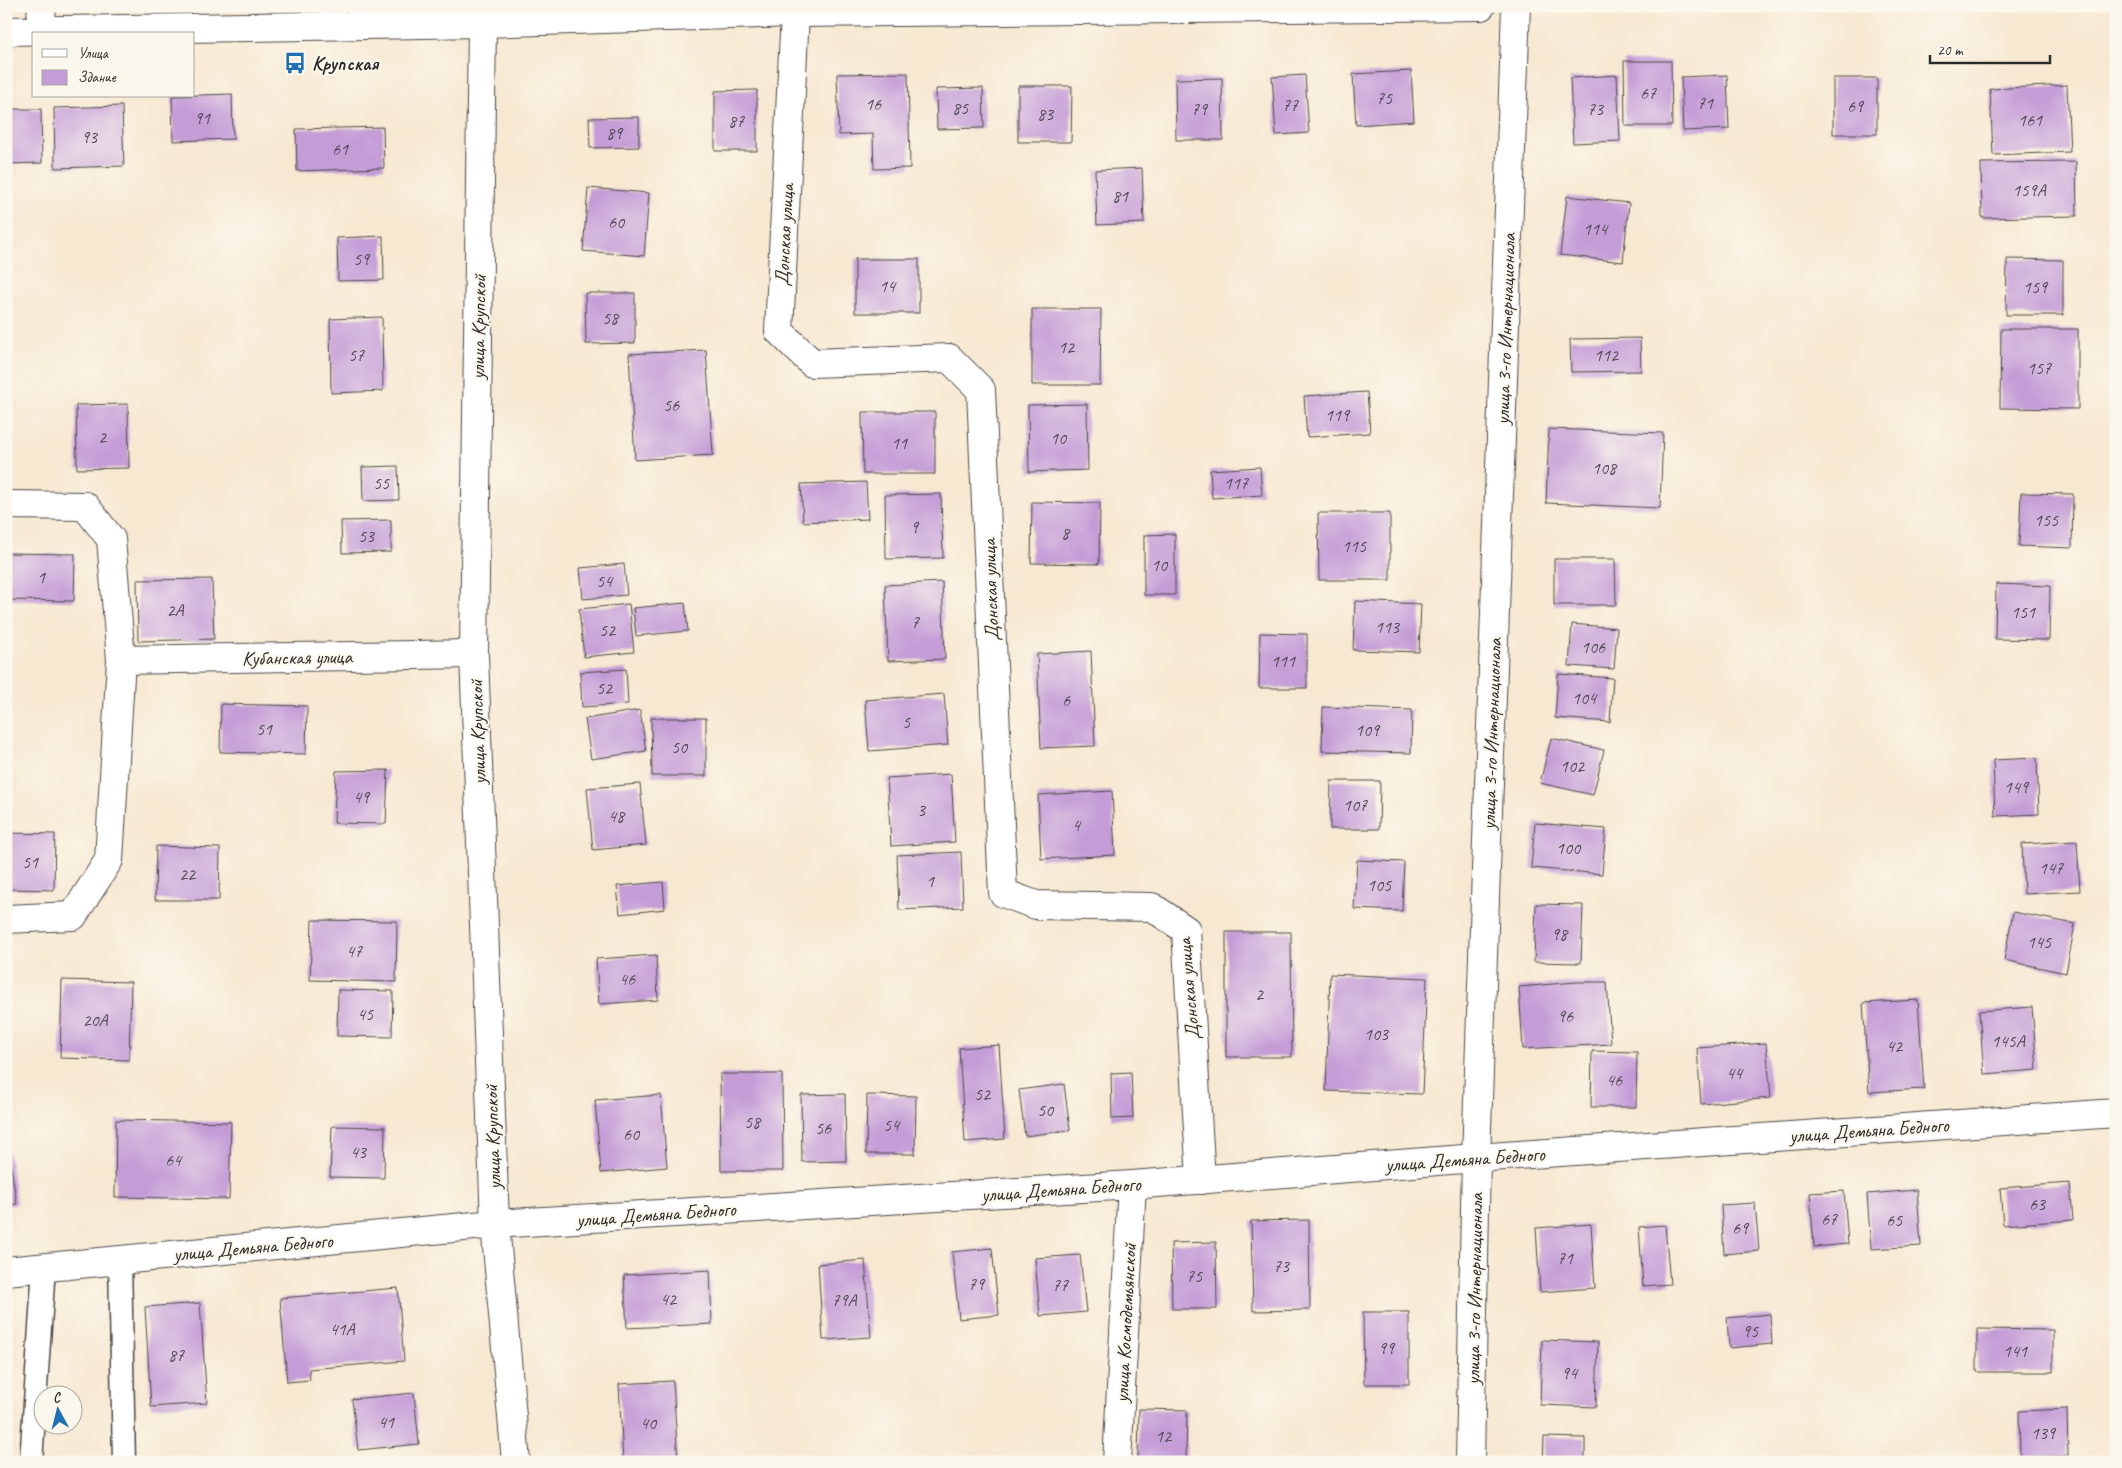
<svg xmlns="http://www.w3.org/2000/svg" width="2122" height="1468" font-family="Caveat,sans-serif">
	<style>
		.building { fill: #c49dd7 }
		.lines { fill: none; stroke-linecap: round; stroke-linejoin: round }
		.lane-casing { stroke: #4a4744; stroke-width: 25 }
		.street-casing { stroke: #4a4744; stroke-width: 30 }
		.secondary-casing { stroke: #4a4744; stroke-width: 30 }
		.lane { stroke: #fff; stroke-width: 22 }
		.street { stroke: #fff; stroke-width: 28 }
		.secondary { stroke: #fff; stroke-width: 28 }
		.labels { text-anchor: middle; stroke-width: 4; stroke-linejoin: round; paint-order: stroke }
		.number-label { font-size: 18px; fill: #514856 }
		.poi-label { font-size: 20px; font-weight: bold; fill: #2b2b2b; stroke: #fbf7ec; text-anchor: start }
		.street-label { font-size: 20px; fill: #2b2b2b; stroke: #fbf7ec }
	</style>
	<rect width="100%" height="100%" fill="#fbf7ec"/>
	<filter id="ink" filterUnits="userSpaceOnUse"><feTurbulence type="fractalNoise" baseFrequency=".02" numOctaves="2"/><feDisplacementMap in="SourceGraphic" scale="10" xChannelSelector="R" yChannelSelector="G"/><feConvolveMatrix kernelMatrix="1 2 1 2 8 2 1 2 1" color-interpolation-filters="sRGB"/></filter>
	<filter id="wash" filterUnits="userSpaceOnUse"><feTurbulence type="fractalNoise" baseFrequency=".0096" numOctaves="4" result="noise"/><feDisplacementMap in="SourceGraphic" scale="20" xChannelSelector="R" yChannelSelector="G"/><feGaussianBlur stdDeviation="1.12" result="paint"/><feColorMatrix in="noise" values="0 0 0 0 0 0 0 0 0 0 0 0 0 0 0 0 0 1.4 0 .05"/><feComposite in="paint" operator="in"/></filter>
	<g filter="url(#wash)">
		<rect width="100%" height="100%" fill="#f7e8d1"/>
		<g id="blocks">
			<g class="building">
				<polygon points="1624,61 1671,61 1672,126 1625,126"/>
				<polygon points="1411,71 1414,121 1356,125 1353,74"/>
				<polygon points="908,73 910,168 874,169 873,134 839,135 837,74"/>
				<polygon points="1305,75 1309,133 1276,135 1272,77"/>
				<polygon points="1617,75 1620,141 1573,143 1570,78"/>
				<polygon points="1727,75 1729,129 1683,131 1681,77"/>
				<polygon points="1222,78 1223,140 1176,140 1175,79"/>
				<rect x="1833" y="78" width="44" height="56"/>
				<polygon points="2067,85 2070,152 1993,155 1990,89"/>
				<polygon points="1018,86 1072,86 1071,142 1018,142"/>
				<polygon points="983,88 984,128 937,129 936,89"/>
				<polygon points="757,90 757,151 715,151 715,91"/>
				<polygon points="232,94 233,139 173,141 172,96"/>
				<polygon points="122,106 124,166 55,168 54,108"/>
				<polygon points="6,109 41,109 42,163 6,164"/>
				<polygon points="639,117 639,147 590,148 589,118"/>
				<polygon points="383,127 384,168 297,171 296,129"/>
				<polygon points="2076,162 2077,216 1982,218 1981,163"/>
				<polygon points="1142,168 1144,223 1097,225 1095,170"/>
				<polygon points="588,188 649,193 644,256 583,251"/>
				<polygon points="1567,196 1629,203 1623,262 1560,255"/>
				<polygon points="383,236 384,280 338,281 337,238"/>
				<rect x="855" y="259" width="64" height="54"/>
				<polygon points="2007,259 2063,260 2063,315 2006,315"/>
				<polygon points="585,293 635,293 635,343 586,344"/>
				<polygon points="1032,309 1101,309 1100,385 1032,385"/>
				<polygon points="382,317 383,391 331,393 330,319"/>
				<polygon points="2001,329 2078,329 2078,409 2000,408"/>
				<polygon points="1640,338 1641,371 1571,372 1570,339"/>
				<polygon points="706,350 713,455 635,460 629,354"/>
				<polygon points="1367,392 1370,433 1307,437 1304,396"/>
				<polygon points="128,404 129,468 77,469 76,405"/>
				<polygon points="1087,404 1088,470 1029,472 1028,405"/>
				<polygon points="862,412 935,412 935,474 863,474"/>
				<polygon points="1549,429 1663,433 1660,508 1546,503"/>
				<polygon points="398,466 399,500 363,501 362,467"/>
				<polygon points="1260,467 1262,495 1212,498 1210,470"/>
				<polygon points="866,482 868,519 803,522 801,484"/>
				<polygon points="2021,493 2073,494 2072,548 2019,546"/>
				<polygon points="941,494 943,558 886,559 885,495"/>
				<polygon points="1032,502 1100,503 1099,564 1031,563"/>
				<polygon points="1318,513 1390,513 1390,580 1319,580"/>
				<polygon points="391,520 391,552 342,553 341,521"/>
				<polygon points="1175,534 1175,595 1144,595 1144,535"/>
				<polygon points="6,553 75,554 74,601 6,600"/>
				<polygon points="1554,559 1615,559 1616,605 1554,605"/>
				<polygon points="624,564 627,595 583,599 580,568"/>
				<polygon points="212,579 214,639 138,641 137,580"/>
				<polygon points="942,582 945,659 888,661 885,585"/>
				<polygon points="1996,584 2050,586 2049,640 1995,639"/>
				<polygon points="1355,601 1421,604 1419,652 1353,650"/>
				<polygon points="685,603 688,631 636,636 633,608"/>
				<polygon points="629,604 634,652 584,657 579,609"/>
				<polygon points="1572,624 1617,628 1614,669 1569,666"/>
				<polygon points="1260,633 1307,634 1307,688 1259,688"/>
				<polygon points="1091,651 1095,746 1041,748 1037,654"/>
				<polygon points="626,669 628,704 582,707 580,672"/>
				<polygon points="1558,674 1613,678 1610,722 1555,718"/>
				<polygon points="944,694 948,745 869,751 865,700"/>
				<polygon points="221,704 307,706 306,754 220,752"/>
				<polygon points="1323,707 1412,710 1411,753 1322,751"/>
				<polygon points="640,710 646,751 591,759 585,719"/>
				<polygon points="651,718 706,718 706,776 652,776"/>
				<polygon points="1551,738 1604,750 1593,795 1540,783"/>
				<polygon points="2037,758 2039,814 1995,816 1993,760"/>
				<polygon points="388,770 386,824 334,823 336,771"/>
				<polygon points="951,774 955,842 891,846 887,778"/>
				<polygon points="1331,781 1380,781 1379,829 1330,829"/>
				<polygon points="640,784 646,845 593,850 587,788"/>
				<polygon points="1112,791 1115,855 1041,859 1038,795"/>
				<polygon points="1535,823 1606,829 1602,874 1531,868"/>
				<polygon points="6,833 55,834 54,890 6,889"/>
				<polygon points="2077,841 2080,891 2024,894 2022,844"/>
				<polygon points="156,846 220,848 219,900 155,900"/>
				<polygon points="961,852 963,907 899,910 897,855"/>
				<polygon points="1357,860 1404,862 1402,911 1354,909"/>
				<polygon points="663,882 665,909 620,914 617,886"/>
				<polygon points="1536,904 1583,905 1581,963 1534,962"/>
				<polygon points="2013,912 2075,924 2066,973 2004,960"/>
				<polygon points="312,920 397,921 396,982 310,980"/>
				<polygon points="1226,932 1291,932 1292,1057 1226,1057"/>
				<polygon points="656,955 658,1000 599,1004 596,959"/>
				<polygon points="1330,974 1427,978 1422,1094 1326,1091"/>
				<polygon points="62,980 131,982 129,1060 60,1058"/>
				<polygon points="1576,982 1607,982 1611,1044 1523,1049 1519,987"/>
				<polygon points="338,990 393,991 392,1037 337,1036"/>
				<polygon points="1918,1000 1924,1089 1869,1092 1863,1003"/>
				<polygon points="2032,1007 2037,1070 1984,1074 1979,1011"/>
				<polygon points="1766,1043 1771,1098 1701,1104 1697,1048"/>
				<polygon points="999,1045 1005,1139 965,1142 959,1048"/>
				<polygon points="1592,1051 1637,1052 1636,1107 1591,1107"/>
				<polygon points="1131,1072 1133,1118 1112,1119 1111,1073"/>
				<polygon points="720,1074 782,1074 783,1171 721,1171"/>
				<polygon points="1064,1084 1070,1130 1025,1136 1019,1090"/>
				<polygon points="845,1094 846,1161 802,1162 801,1095"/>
				<polygon points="661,1095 667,1167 601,1173 595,1100"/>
				<polygon points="867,1095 916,1096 915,1154 866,1154"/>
				<polygon points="116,1120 231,1122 229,1199 115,1197"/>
				<polygon points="332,1126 385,1127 384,1178 330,1177"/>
				<polygon points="6,1137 17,1204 6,1206"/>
				<polygon points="2070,1183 2073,1220 2003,1225 2000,1188"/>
				<polygon points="1917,1190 1921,1246 1871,1249 1867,1194"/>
				<polygon points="1844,1191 1848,1244 1814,1247 1810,1193"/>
				<polygon points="1755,1203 1759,1251 1724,1254 1721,1205"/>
				<polygon points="1309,1220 1310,1310 1253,1311 1251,1221"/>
				<polygon points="1591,1224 1595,1288 1540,1292 1536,1228"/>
				<polygon points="1665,1225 1670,1284 1643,1286 1639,1227"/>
				<polygon points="1216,1242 1217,1309 1172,1309 1171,1243"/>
				<polygon points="992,1248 999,1315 959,1319 952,1252"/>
				<polygon points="1080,1255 1086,1312 1040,1316 1035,1258"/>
				<polygon points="865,1260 871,1337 823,1340 818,1264"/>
				<polygon points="710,1270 712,1324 627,1328 624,1275"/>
				<polygon points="398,1288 404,1361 309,1369 310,1380 287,1382 280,1298"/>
				<polygon points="200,1303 207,1403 151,1407 145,1307"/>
				<polygon points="1363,1312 1409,1312 1409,1384 1364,1384"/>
				<polygon points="1770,1314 1772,1344 1729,1348 1727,1318"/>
				<polygon points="1977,1329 2053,1330 2053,1372 1977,1372"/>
				<polygon points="1542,1340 1598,1342 1596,1407 1540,1405"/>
				<polygon points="673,1381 678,1462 623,1462 619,1384"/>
				<polygon points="414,1393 419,1444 358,1450 352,1399"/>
				<polygon points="1139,1409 1187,1410 1186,1462 1138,1462"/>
				<polygon points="2067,1409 2068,1456 2020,1457 2019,1411"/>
				<polygon points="1544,1437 1585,1438 1585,1462 1543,1462"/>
			</g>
		</g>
	</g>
	<g filter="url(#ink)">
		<use href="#blocks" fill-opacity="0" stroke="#4a4744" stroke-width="1"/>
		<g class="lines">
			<g class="lane-casing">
				<g id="lane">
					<polyline points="120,1260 124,1462"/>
					<polyline points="31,1462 44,1267"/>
				</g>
			</g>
			<g class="street-casing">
				<g id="street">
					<polyline points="496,6 482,23 474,654 495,1224 516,1462"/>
					<polyline points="795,13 779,331 812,363 949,358 981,390 1003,893 1036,905 1152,907 1186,930 1201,1180"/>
					<polyline points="40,30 42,6"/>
					<polyline points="6,505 85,506 111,539 121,660 109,860 73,916 6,919"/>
					<polyline points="121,660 474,654"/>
					<polyline points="6,1271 495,1224 1132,1185 1476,1158 2116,1113"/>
					<polyline points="1117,1462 1132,1185"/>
					<polyline points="1470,1462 1476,1158 1516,6"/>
				</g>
			</g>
			<g class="secondary-casing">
				<polyline id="secondary" points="6,31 482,23 795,13 1481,6"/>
			</g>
			<use href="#lane" class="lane"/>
			<use href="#street" class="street"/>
			<use href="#secondary" class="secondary"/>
		</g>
	</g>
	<defs>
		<g id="bus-bare" transform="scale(1.725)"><path d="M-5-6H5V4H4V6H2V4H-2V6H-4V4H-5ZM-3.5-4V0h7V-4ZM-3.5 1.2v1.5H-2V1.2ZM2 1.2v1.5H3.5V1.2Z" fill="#1f6fb2" stroke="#fbf7ec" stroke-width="2.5" paint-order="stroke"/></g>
	</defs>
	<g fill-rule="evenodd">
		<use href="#bus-bare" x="295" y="63"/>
	</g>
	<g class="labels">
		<g class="number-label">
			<text x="1648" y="99">67</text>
			<text x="1384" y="104">75</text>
			<text x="1705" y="109">71</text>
			<text x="873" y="110">16</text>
			<text x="1290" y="111">77</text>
			<text x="1855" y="112">69</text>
			<text x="960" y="114">85</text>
			<text x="1199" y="115">79</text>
			<text x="1595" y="115">73</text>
			<text x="1045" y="120">83</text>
			<text x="202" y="124">91</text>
			<text x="2030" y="126">161</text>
			<text x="736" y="127">87</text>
			<text x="614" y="139">89</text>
			<text x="89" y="143">93</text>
			<text x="340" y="155">61</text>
			<text x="2029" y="196">159А</text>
			<text x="1120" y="202">81</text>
			<text x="616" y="228">60</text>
			<text x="1595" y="235">114</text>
			<text x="361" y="265">59</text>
			<text x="887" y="292">14</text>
			<text x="2035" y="293">159</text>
			<text x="610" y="324">58</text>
			<text x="1066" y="353">12</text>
			<text x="356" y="361">57</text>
			<text x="1606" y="361">112</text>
			<text x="2039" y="374">157</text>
			<text x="671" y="411">56</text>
			<text x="1337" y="421">119</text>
			<text x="102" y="443">2</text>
			<text x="1058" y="444">10</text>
			<text x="899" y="449">11</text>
			<text x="1604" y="474">108</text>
			<text x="381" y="489">55</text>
			<text x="1236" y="489">117</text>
			<text x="2046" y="526">155</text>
			<text x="914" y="533">9</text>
			<text x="1065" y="539">8</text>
			<text x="366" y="542">53</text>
			<text x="1354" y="552">115</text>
			<text x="1159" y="571">10</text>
			<text x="41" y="583">1</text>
			<text x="604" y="587">54</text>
			<text x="175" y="616">2А</text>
			<text x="2023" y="618">151</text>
			<text x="915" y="628">7</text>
			<text x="1387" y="633">113</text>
			<text x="607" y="636">52</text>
			<text x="1593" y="653">106</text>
			<text x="1283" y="667">111</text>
			<text x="604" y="694">52</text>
			<text x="1584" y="704">104</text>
			<text x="1066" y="706">6</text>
			<text x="906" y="728">5</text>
			<text x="264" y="735">51</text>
			<text x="1367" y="736">109</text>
			<text x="679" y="753">50</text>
			<text x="1572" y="772">102</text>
			<text x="2016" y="793">149</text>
			<text x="361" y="803">49</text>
			<text x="1355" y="811">107</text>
			<text x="921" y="816">3</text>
			<text x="616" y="822">48</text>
			<text x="1076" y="831">4</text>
			<text x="1568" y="854">100</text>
			<text x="30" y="868">51</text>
			<text x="2051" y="874">147</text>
			<text x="187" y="880">22</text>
			<text x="930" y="887">1</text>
			<text x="1379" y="891">105</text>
			<text x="1559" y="940">98</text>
			<text x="2039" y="948">145</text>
			<text x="354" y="957">47</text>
			<text x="627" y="985">46</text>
			<text x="1259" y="1000">2</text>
			<text x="365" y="1020">45</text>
			<text x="1565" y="1022">96</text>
			<text x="95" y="1026">20А</text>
			<text x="1376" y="1040">103</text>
			<text x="2008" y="1047">145А</text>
			<text x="1894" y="1052">42</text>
			<text x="1734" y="1079">44</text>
			<text x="1614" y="1086">46</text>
			<text x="982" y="1100">52</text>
			<text x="1045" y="1116">50</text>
			<text x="752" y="1128">58</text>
			<text x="891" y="1131">54</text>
			<text x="823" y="1134">56</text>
			<text x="631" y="1140">60</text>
			<text x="358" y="1158">43</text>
			<text x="173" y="1166">64</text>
			<text x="2037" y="1210">63</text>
			<text x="1829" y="1225">67</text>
			<text x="1894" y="1226">65</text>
			<text x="1740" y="1234">69</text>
			<text x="1565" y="1264">71</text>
			<text x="1281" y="1272">73</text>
			<text x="1194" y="1282">75</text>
			<text x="976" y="1290">79</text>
			<text x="1060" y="1291">77</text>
			<text x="668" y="1305">42</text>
			<text x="844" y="1306">79А</text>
			<text x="342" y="1335">41А</text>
			<text x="1750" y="1337">95</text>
			<text x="1386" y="1354">99</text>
			<text x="2015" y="1357">141</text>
			<text x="176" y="1361">87</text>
			<text x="1569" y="1379">94</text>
			<text x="386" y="1428">41</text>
			<text x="648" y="1429">40</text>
			<text x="2043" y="1439">139</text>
			<text x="1163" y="1442">12</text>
		</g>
		<g class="poi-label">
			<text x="312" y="70">Крупская</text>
		</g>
		<g class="street-label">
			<text transform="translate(784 235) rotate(-87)" y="7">Донская улица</text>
			<text transform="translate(478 327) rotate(-89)" y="7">улица Крупской</text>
			<text transform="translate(1505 329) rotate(-88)" y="7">улица 3-го Интернационала</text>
			<text transform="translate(990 590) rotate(-92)" y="7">Донская улица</text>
			<text transform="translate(297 657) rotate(-1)" y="7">Кубанская улица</text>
			<text transform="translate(477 732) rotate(-92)" y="7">улица Крупской</text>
			<text transform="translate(1491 734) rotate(-88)" y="7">улица 3-го Интернационала</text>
			<text transform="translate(1188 989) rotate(-95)" y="7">Донская улица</text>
			<text transform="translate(1869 1130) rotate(-4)" y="7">улица Демьяна Бедного</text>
			<text transform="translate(492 1137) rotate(-92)" y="7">улица Крупской</text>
			<text transform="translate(1465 1159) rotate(-4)" y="7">улица Демьяна Бедного</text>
			<text transform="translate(1061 1189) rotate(-4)" y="7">улица Демьяна Бедного</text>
			<text transform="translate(656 1214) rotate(-4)" y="7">улица Демьяна Бедного</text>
			<text transform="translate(253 1247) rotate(-5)" y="7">улица Демьяна Бедного</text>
			<text transform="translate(1474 1289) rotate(-89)" y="7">улица 3-го Интернационала</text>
			<text transform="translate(1125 1323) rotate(-87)" y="7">улица Космодемьянской</text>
		</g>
	</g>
	<rect width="2122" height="1468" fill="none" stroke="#fbf7ec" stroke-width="25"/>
	<rect x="32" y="32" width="162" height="65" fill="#fbf7ec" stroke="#a8a59f"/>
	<rect x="42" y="49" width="25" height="8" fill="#ffffff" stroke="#a8a59f"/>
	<text x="78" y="58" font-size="15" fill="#2b2b2b">Улица</text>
	<rect x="42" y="70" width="25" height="15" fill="#c49dd7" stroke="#a8a59f"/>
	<text x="78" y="82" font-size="15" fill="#2b2b2b">Здание</text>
	<g transform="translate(58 1410) rotate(353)"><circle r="24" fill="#fbf7ec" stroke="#a8a59f"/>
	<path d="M0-4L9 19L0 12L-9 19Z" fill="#1f6fb2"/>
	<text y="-8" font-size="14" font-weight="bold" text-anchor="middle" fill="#2b2b2b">С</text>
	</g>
	<path d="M1930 55v8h120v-8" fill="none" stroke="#2b2b2b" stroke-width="2.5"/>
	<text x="1937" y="55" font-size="15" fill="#2b2b2b" stroke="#fbf7ec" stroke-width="4" paint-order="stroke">20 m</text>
</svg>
